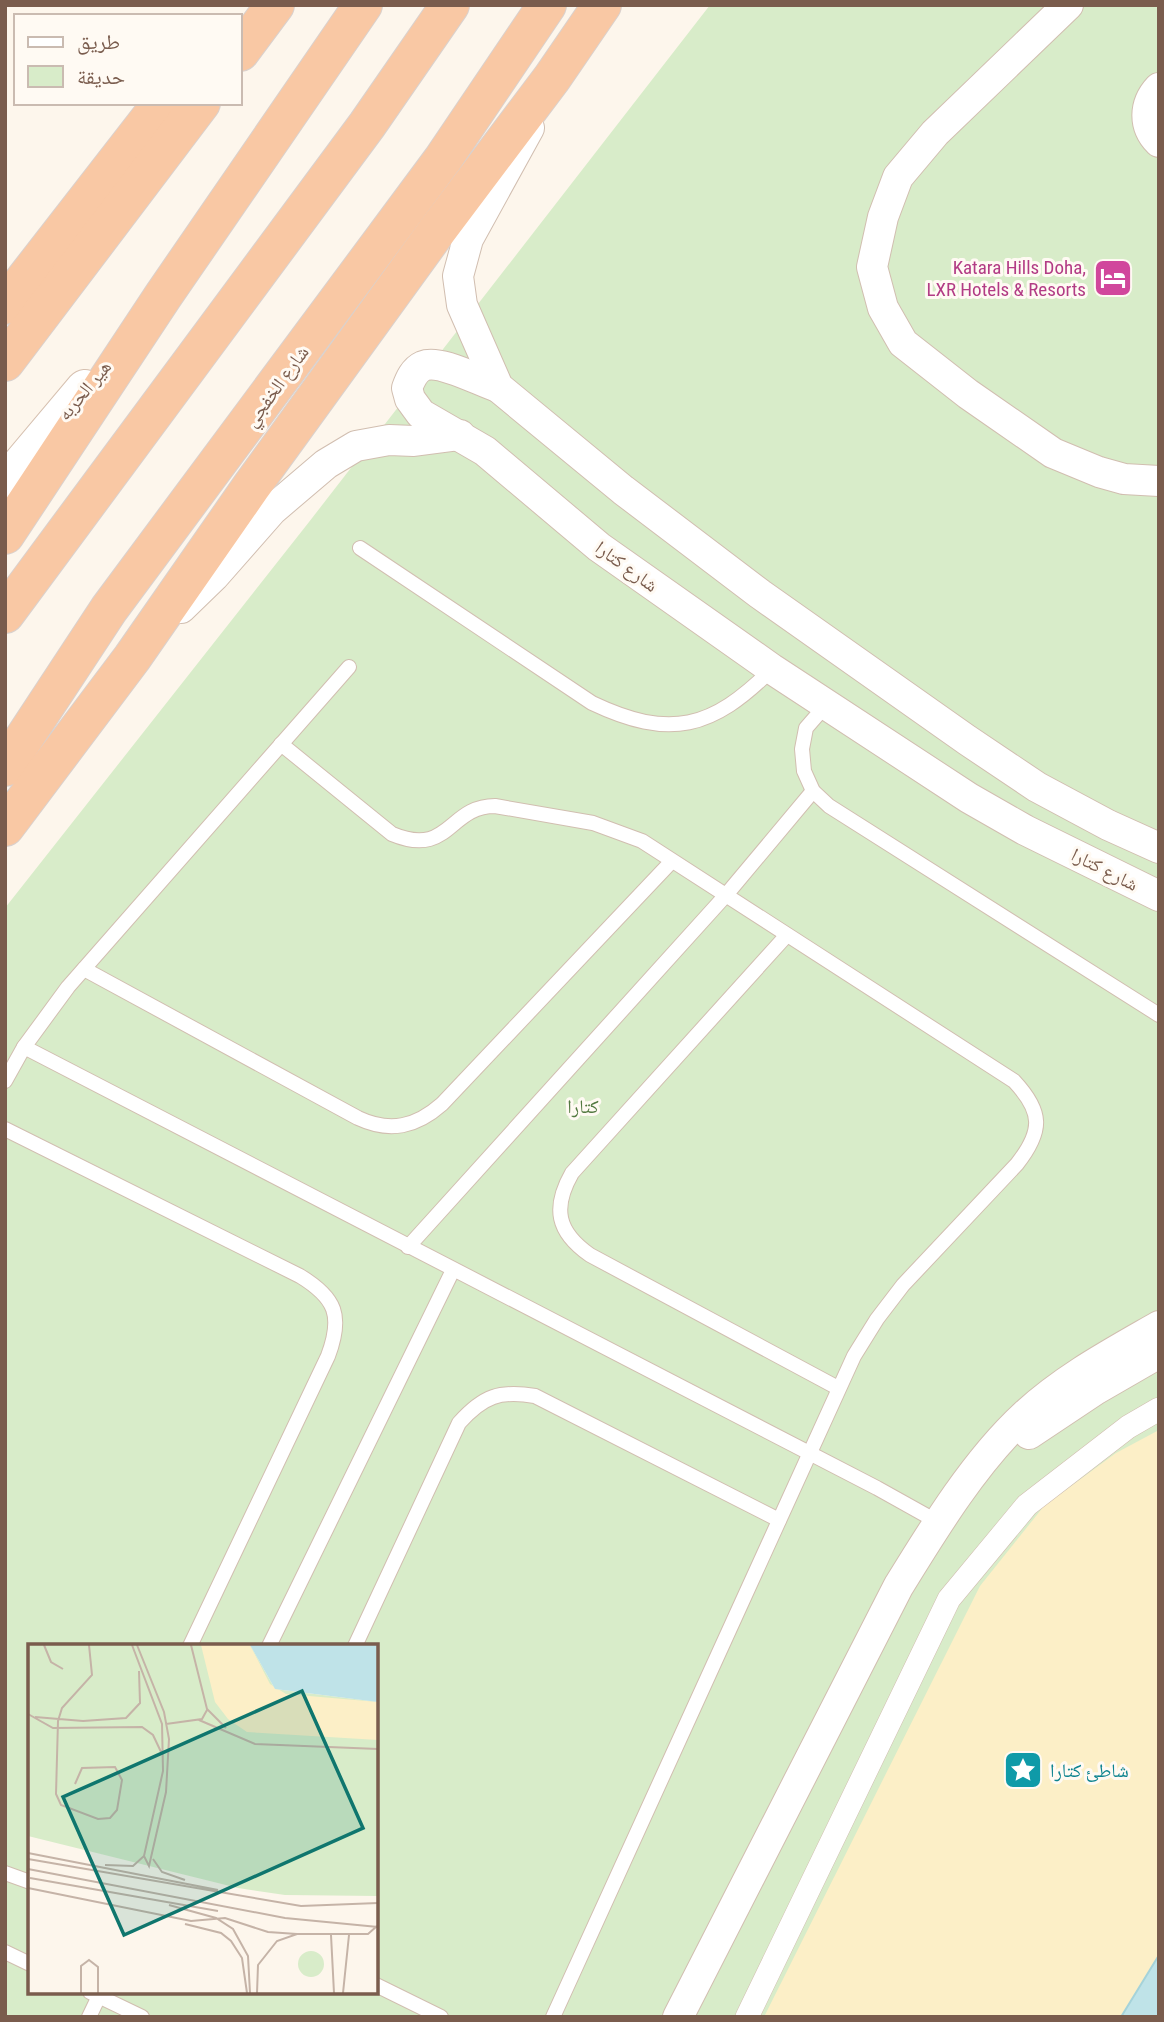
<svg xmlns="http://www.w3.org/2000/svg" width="1164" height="2022" font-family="'Roboto Condensed','Noto Naskh Arabic',sans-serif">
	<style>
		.green { fill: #d8ecc9; fill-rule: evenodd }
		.sand { fill: #fcefc7 }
		.water { fill: #bfe3e8; stroke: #a5d3da; stroke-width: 2 }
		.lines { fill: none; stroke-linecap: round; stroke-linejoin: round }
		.service-casing { stroke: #d1beb0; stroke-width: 16 }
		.pedestrian-casing { stroke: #d1beb0; stroke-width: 24 }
		.minor-casing { stroke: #d1beb0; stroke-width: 32 }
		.secondary-casing { stroke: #d6c0b0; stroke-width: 40 }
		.trunk-casing { stroke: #dad1cd; stroke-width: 40 }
		.service { stroke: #fff; stroke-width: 14 }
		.pedestrian { stroke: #fff; stroke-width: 23 }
		.minor { stroke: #fff; stroke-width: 30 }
		.secondary { stroke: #fff; stroke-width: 38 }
		.trunk { stroke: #f9c8a4; stroke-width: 38 }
		.labels { text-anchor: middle; stroke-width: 6; stroke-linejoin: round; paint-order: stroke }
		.hotel-label { font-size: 19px; fill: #b23c85; stroke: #fffaf3; text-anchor: end }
		.street-label { font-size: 19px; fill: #7a5c4d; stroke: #fffaf3 }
		.park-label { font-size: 19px; fill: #537a41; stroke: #fffaf3 }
		.culture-label { font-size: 19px; fill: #0d838f; stroke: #fffaf3; text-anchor: start }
		.inset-road { fill: none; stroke: #c5b3a7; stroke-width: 2 }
		.view { fill: #0f766e; fill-opacity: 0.15; stroke: #0f766e; stroke-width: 3.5 }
		.inset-edge { fill: none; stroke: #7a5c4d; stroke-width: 3.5 }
	</style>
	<rect width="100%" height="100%" fill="#fdf6ec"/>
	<path class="green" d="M710,5H1159V1955L1121,2017H5V908L309,522ZM30,1646H376V1992H30Z"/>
	<polygon class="sand" points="1159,1430 1159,1955 1121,2017 764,2017 980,1586 1044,1506 1116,1453"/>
	<polygon class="water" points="1159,1955 1159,2017 1121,2017"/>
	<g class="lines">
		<g class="service-casing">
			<g id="service">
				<path d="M360,548L592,703C670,740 712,729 772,669"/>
				<polyline points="826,705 806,728 802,749 804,771 813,791 829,806 1159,1015"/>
				<path d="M281,744L392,834C450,858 448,806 495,806L593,823L642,841L1014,1081C1043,1112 1043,1131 1017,1164L903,1285L877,1319L854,1356L553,2017"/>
				<path d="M787,935L572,1173C552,1208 557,1232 590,1255L838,1388"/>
				<path d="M84,969L358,1118C390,1133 416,1127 442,1104L672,861"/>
				<polyline points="24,1047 877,1488 938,1522"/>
				<polyline points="5,1081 24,1047 68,987 349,667"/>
				<path d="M5,1129L300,1276C336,1298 343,1316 328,1356L190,1646"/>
				<polyline points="408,1247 726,895 813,791"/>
				<polyline points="269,1646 453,1270"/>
				<path d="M355,1646L459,1423C483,1396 500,1390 535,1396L779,1520"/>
				<polyline points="5,1873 30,1882"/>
				<polyline points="5,1952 30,1964"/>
				<polyline points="376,1985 441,2017"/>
				<polyline points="90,1992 142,2017"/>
				<polyline points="89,2017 101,1992"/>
			</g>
		</g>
		<g class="pedestrian-casing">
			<polyline id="pedestrian" points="747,2017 949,1599 1027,1505 1128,1427 1159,1409"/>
		</g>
		<g class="minor-casing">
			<g id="minor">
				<polyline points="1068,5 935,133 898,177 883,217 872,267 883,308 903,343 968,394 1053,453 1099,472 1124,479 1159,481"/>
				<path d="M1159,88C1144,104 1143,126 1159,142"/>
				<polyline points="529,128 468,239 458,276 462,305 498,387 623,490 760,594 967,740 1037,787 1108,825 1159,848"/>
				<path d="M498,387C479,381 440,359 423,366C414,370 410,380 407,388L410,399L421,414L485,451L599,547L772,669L969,798L1025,830L1159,896"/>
				<polyline points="181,608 214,576 272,510 326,464 356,446 389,440 414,441 460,435"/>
				<polyline points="1029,1434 1095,1390 1159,1353"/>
				<path d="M678,2017L898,1587C933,1530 975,1461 1025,1415C1065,1378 1112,1353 1159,1326"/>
			</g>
		</g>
		<g class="secondary-casing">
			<polyline id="secondary" points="5,484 85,389"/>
		</g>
		<g class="trunk-casing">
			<g id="trunk">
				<polyline points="240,52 275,5"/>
				<polyline points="5,305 162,103"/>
				<polyline points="5,362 201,103"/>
				<polyline points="5,535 163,296 363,5"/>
				<polyline points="5,614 367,125 450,5"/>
				<polyline points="5,767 109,609 443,159 547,5"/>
				<polyline points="5,827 132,658 251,487 436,232 552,78 602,5"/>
			</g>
		</g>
		<use href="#service" class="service"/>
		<use href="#pedestrian" class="pedestrian"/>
		<use href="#minor" class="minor"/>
		<use href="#secondary" class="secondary"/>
		<use href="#trunk" class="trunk"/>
	</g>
	<defs>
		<g id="hotel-square" transform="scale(2.0125)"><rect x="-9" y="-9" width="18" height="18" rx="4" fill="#d1479c" stroke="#fffaf3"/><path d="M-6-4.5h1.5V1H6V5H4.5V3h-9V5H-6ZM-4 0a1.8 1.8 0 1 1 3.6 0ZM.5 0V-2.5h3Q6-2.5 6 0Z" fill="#fff"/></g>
		<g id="sight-square" transform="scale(2.0125)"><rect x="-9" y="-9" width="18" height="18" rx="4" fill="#0f9aa8" stroke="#fffaf3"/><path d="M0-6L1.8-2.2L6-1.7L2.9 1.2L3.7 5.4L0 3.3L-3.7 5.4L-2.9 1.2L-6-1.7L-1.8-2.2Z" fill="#fff"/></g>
	</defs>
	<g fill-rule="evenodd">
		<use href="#hotel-square" x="1113" y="278"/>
		<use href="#sight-square" x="1023" y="1770"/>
	</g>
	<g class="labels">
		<g class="hotel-label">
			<text x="1086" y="274">Katara Hills Doha,<tspan x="1086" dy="22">LXR Hotels &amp; Resorts</tspan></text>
		</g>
		<g class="street-label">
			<text transform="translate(276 386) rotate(-54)" y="7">شارع الخفجي</text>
			<text transform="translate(84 390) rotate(-50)" y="7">هير الحربه</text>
			<text transform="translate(627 566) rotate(36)" y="7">شارع كتارا</text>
			<text transform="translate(1105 869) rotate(27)" y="7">شارع كتارا</text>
		</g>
		<g class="park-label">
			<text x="583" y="1113">كتارا</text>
		</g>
		<g class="culture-label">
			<text x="1050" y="1777">شاطئ كتارا</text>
		</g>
	</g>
	<g transform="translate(28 1644)">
		<rect width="350" height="350" fill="#fdf6ec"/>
		<path d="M0,1H222L247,45L350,58V252L257,251L210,244L0,192ZM270 320a13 13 0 1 1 26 0a13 13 0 1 1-26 0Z" fill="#d8ecc9"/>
		<path d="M173,1H222L242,40L258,50L350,58V96L219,88L200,75L187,58Z" fill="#fcefc7"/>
		<path d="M222,1H350V58L247,45Z" fill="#bfe3e8"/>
		<path class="inset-road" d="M16,1L23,18L35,25M109,1L136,68L141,95L138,148L121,222L116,212M163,1L179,65L198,84M0,70L25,84L114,83L125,91L134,110M7,73L55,77L98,74L112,59L111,27M171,76L227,100L350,105M138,80L174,75L179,66M47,140L54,124L87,123L94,136L89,166L82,174L70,175L33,161L28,150L30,77L34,64L64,31L61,1M0,209L190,246M0,215L273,262L350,259M125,215L134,228L157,236M77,221L105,222L116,212L135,127L134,80L104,1M0,225L257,274L350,283M2,234L190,267M0,244L163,277L197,274L240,288L269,290M141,261L188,274L205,285L220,312L222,349M157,280L193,289L203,297L214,314L219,349M303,291L306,349M53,349V322L61,316L70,323V349M229,349L230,321L249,297L269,290H340L349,282M315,349L321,291"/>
		<path class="view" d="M274,47L335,184L96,291L35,153Z"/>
		<rect width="350" height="350" class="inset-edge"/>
	</g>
	<rect width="1164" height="2022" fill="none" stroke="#7a5c4d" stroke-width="14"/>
	<rect x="14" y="14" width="228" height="91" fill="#fffaf3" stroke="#cabbb1" stroke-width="2"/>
	<rect x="28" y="37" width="35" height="10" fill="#ffffff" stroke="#cabbb1" stroke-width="2"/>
	<text x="77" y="49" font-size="21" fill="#7a5c4d">طريق</text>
	<rect x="28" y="66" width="35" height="21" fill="#d8ecc9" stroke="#cabbb1" stroke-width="2"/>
	<text x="77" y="84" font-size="21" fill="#7a5c4d">حديقة</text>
</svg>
